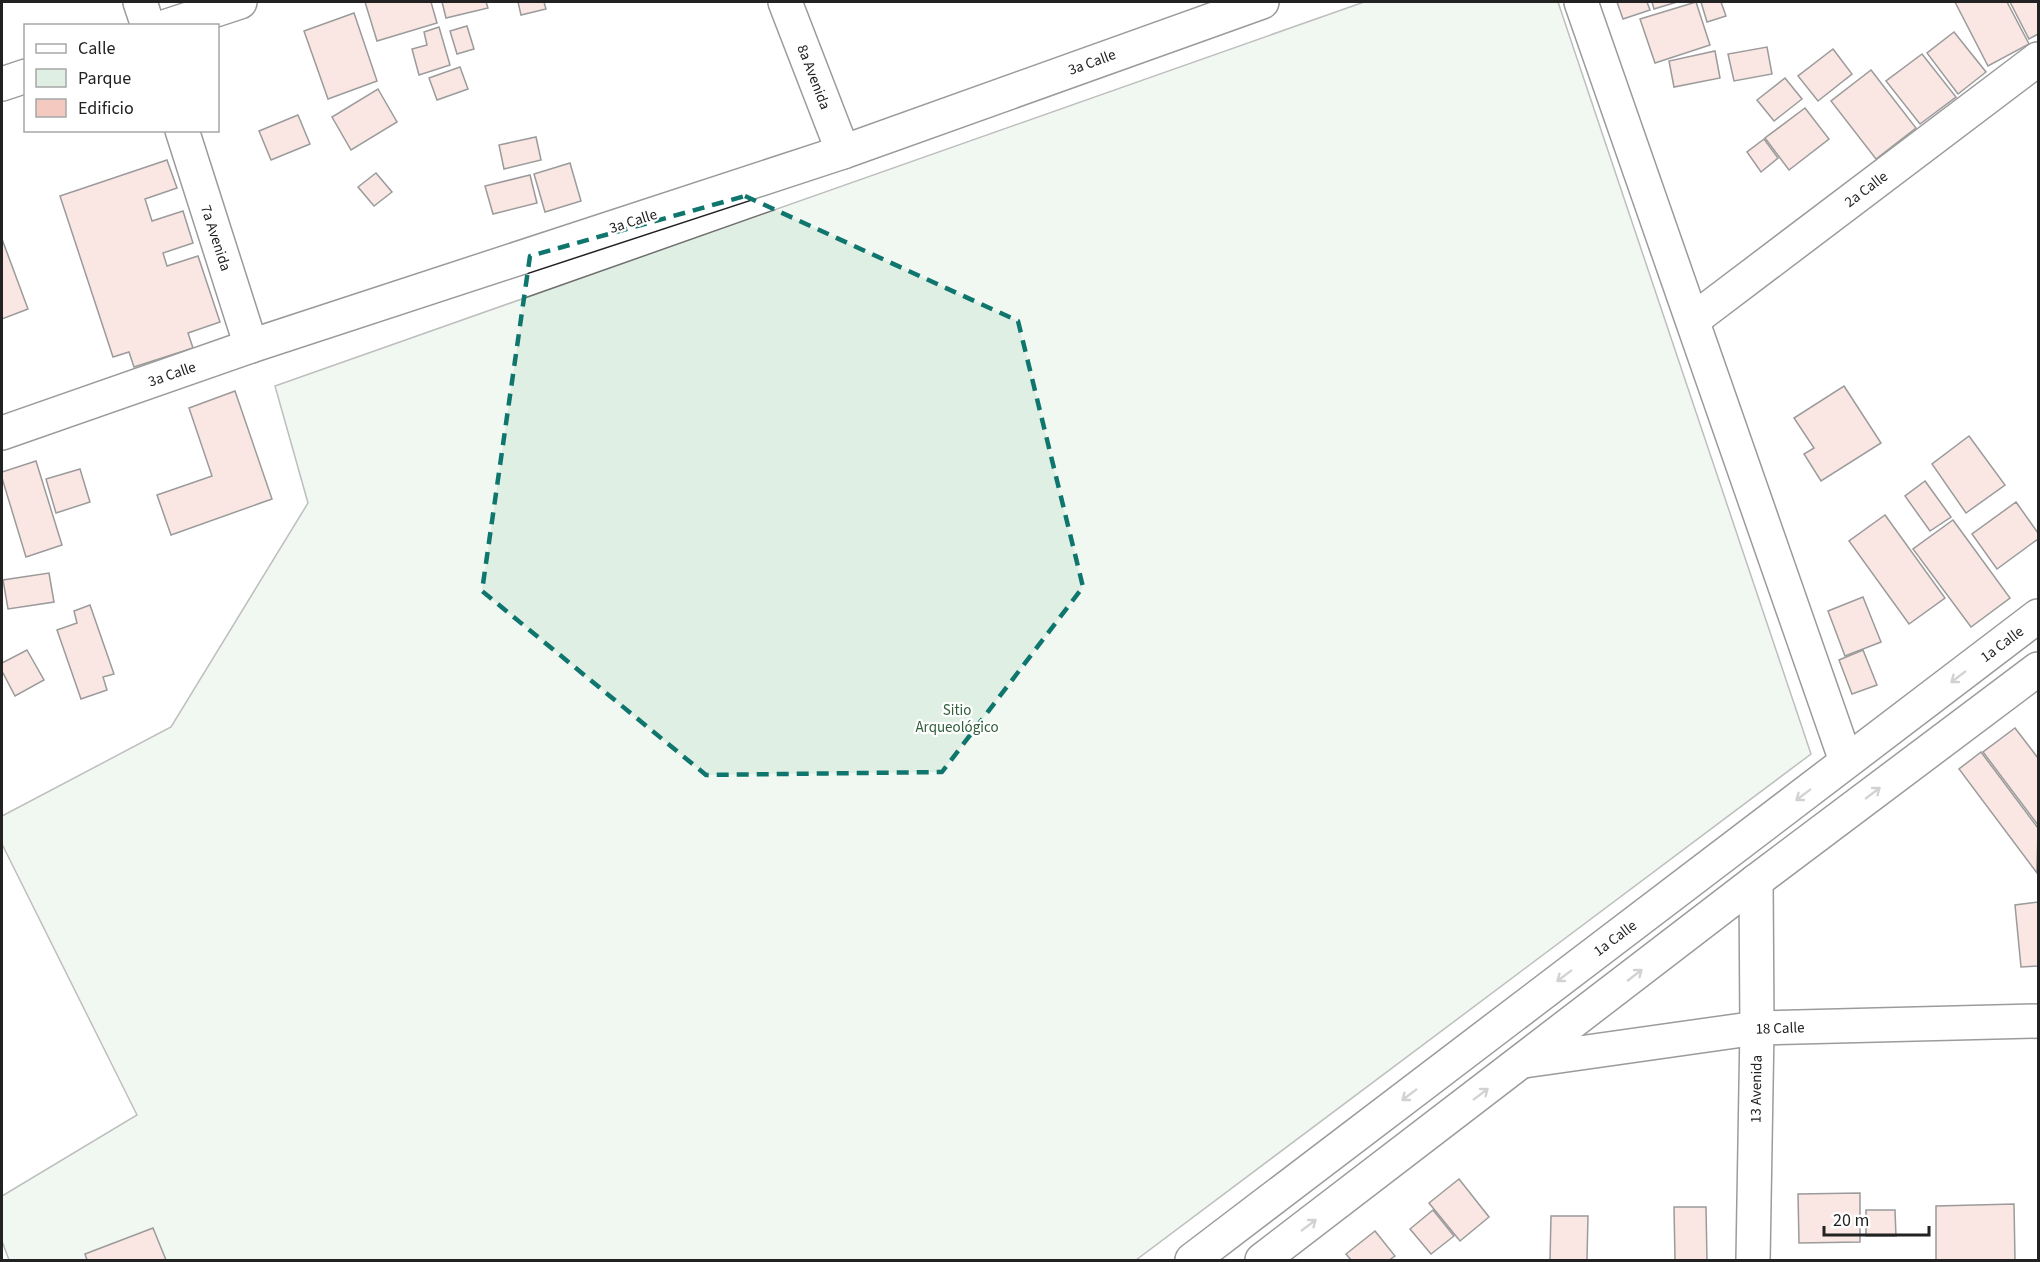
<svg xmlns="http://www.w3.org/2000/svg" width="2040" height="1262" font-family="'Source Sans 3',sans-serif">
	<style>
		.green { fill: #e0efe3; stroke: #6f6f6f; stroke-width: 1.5 }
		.building { fill: #f3c9c0; stroke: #222; stroke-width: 1.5 }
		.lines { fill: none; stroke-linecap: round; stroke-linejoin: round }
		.minor-casing { stroke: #222; stroke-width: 36 }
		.major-casing { stroke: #222; stroke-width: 36 }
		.minor { stroke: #fff; stroke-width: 33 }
		.major { stroke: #fff; stroke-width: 33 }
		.oneway { stroke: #9c9c9c }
		.marked { fill: none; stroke: #0f766e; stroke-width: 4.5; stroke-dasharray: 12 8; stroke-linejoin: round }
		.labels { text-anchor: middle; stroke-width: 4.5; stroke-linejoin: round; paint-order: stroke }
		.street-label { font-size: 15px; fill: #222; stroke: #fff }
		.park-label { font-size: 15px; fill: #2f5e38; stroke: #fff }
	</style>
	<rect width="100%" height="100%" fill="#fff"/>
	<polygon class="green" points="1364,2 1558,2 1811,754 1136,1260 9,1260 2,1241 2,1196 137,1115 2,844 2,816 171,727 308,503 275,386"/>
	<g class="building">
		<polygon points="365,2 431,2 437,23 377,41"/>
		<polygon points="442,2 486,2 488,8 446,18"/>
		<polygon points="518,2 544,2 546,9 521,15"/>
		<polygon points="1617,2 1647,2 1650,10 1623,19"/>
		<polygon points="1652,2 1677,2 1654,9"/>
		<polygon points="1696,2 1710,45 1655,63 1640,19"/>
		<polygon points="1701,2 1721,2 1726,16 1707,22"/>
		<polygon points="1955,2 2007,2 2029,44 1988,66"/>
		<polygon points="2010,2 2038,2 2038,34 2029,39"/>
		<polygon points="354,13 377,81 328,99 304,31"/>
		<polygon points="467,26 474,49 457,54 450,31"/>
		<polygon points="439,27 450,65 419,75 412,49 427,45 424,32"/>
		<polygon points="1954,32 1986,72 1958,94 1927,53"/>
		<polygon points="1767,47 1772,74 1734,81 1728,54"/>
		<polygon points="1833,49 1852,74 1818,101 1798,76"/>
		<polygon points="1715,51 1720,78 1674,87 1669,61"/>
		<polygon points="1922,54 1956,97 1920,124 1886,81"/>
		<polygon points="460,67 468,89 437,100 429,78"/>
		<polygon points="1871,70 1916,128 1876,159 1831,101"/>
		<polygon points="1785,78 1802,99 1774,121 1757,100"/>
		<polygon points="378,89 397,122 351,150 332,117"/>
		<polygon points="1805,108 1829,139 1789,170 1765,138"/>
		<polygon points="298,115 310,144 271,160 259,131"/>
		<polygon points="536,137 541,160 504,169 499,145"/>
		<polygon points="1764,139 1778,158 1761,172 1747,152"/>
		<polygon points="167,160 177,188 145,199 152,221 183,211 193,243 163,253 167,266 198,256 220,322 188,333 193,348 134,367 129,352 113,357 60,196"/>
		<polygon points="570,163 581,201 545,212 534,174"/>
		<polygon points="376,173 392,192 374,206 358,187"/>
		<polygon points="530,175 537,203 493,214 485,186"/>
		<polygon points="2,239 28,309 2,319"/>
		<polygon points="1844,386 1881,443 1821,481 1804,454 1814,448 1794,418"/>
		<polygon points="235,391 272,499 171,535 157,495 212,476 189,408"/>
		<polygon points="1969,436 2005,485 1966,513 1932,464"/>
		<polygon points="36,461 62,545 26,557 2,478 2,472"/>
		<polygon points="80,469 90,502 56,513 46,479"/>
		<polygon points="1925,481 1951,517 1930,531 1905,496"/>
		<polygon points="2016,502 2038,533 2038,539 1997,569 1972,534"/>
		<polygon points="1885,515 1945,598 1909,624 1849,541"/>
		<polygon points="1953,520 2010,598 1971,627 1913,549"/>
		<polygon points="49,573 54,602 8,609 3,580"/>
		<polygon points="1863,597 1881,642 1845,656 1828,611"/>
		<polygon points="90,605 114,674 103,677 107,690 81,699 57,630 77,623 74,611"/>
		<polygon points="27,650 44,680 15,696 2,671 2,663"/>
		<polygon points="1863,650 1877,685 1852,694 1839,660"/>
		<polygon points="2015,728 2038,758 2038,825 1983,752"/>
		<polygon points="1981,752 2038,828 2037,873 1959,769"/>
		<polygon points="2038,902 2038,966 2021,967 2015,905"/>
		<polygon points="1459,1179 1489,1217 1460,1241 1429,1203"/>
		<polygon points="1860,1193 1860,1242 1799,1243 1798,1194"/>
		<polygon points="2014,1204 2015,1260 1936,1260 1936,1206"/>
		<polygon points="1674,1207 1706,1207 1707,1260 1675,1260"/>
		<polygon points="1433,1210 1454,1236 1431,1254 1410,1229"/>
		<polygon points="1866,1210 1895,1210 1896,1236 1866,1236"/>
		<polygon points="1551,1216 1588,1216 1587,1260 1550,1260"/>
		<polygon points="153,1228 166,1260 87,1260 85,1254"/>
		<polygon points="1375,1231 1395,1256 1389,1260 1351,1260 1346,1254"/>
	</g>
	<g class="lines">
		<g class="minor-casing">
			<g id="minor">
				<polyline points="140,2 148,26"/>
				<polyline points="785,2 843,152"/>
				<polyline points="1581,2 1846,761"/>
				<polyline points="167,26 240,2"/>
				<polyline points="2,84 26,76"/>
				<polyline points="182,130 251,346"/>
				<polyline points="1693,320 2038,59"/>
				<polyline points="2,433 251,346 843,152 1262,2"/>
				<polyline points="1524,1061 1757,1028 2038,1021"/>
				<polyline points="1753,1260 1757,1028 1756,881"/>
			</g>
		</g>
		<g class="major-casing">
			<g id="major">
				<polyline points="1192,1260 2038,616"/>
				<polyline points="1262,1260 1756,881 2038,669"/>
			</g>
		</g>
		<use href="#minor" class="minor"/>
		<use href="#major" class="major"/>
	</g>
	<defs><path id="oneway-shaft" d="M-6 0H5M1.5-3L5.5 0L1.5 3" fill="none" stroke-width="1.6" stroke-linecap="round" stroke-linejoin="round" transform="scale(1.5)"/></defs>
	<g class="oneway">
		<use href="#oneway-shaft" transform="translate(1958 677) rotate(143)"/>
		<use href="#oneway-shaft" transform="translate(1873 793) rotate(-37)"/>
		<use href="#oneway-shaft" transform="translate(1803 795) rotate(143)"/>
		<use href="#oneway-shaft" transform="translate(1635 975) rotate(-38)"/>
		<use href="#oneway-shaft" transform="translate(1564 976) rotate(143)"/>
		<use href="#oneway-shaft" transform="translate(1481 1094) rotate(-37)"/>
		<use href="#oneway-shaft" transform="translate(1409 1095) rotate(143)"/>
		<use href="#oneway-shaft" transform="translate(1309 1225) rotate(-37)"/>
	</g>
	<path d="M0 0H2040V1262H0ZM745,196L1018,321L1083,587L942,772L706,775L482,591L530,256Z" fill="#fff" fill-opacity=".55" fill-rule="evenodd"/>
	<path class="marked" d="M745,196L1018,321L1083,587L942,772L706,775L482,591L530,256Z"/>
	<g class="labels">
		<g class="street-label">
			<text transform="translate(1092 62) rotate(-20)" y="5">3a Calle</text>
			<text transform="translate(814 77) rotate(69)" y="5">8a Avenida</text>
			<text transform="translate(1866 189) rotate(-37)" y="5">2a Calle</text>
			<text transform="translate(633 221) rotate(-18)" y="5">3a Calle</text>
			<text transform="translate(216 238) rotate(72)" y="5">7a Avenida</text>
			<text transform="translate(172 374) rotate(-19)" y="5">3a Calle</text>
			<text transform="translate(2002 644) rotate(-37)" y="5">1a Calle</text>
			<text transform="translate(1615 938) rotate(-37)" y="5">1a Calle</text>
			<text transform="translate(1780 1028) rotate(-2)" y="5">18 Calle</text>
			<text transform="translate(1756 1089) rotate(-89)" y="5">13 Avenida</text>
		</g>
		<g class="park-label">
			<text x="957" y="715">Sitio<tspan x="957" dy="17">Arqueológico</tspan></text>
		</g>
	</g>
	<rect width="2040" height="1262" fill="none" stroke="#222222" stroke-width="6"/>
	<rect x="24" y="24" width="195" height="108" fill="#ffffff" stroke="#a7a7a7" stroke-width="1.5"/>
	<rect x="36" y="44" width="30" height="9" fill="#ffffff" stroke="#a7a7a7" stroke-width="1.5"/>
	<text x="78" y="54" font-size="18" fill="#222222">Calle</text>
	<rect x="36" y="69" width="30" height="18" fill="#e0efe3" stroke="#a7a7a7" stroke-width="1.5"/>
	<text x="78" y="84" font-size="18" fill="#222222">Parque</text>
	<rect x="36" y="99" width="30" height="18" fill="#f3c9c0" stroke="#a7a7a7" stroke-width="1.5"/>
	<text x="78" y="114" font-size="18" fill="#222222">Edificio</text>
	<path d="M1824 1226v9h105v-9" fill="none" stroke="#222222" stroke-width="3"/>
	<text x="1833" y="1226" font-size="18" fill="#222222" stroke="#ffffff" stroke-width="4.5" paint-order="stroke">20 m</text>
</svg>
